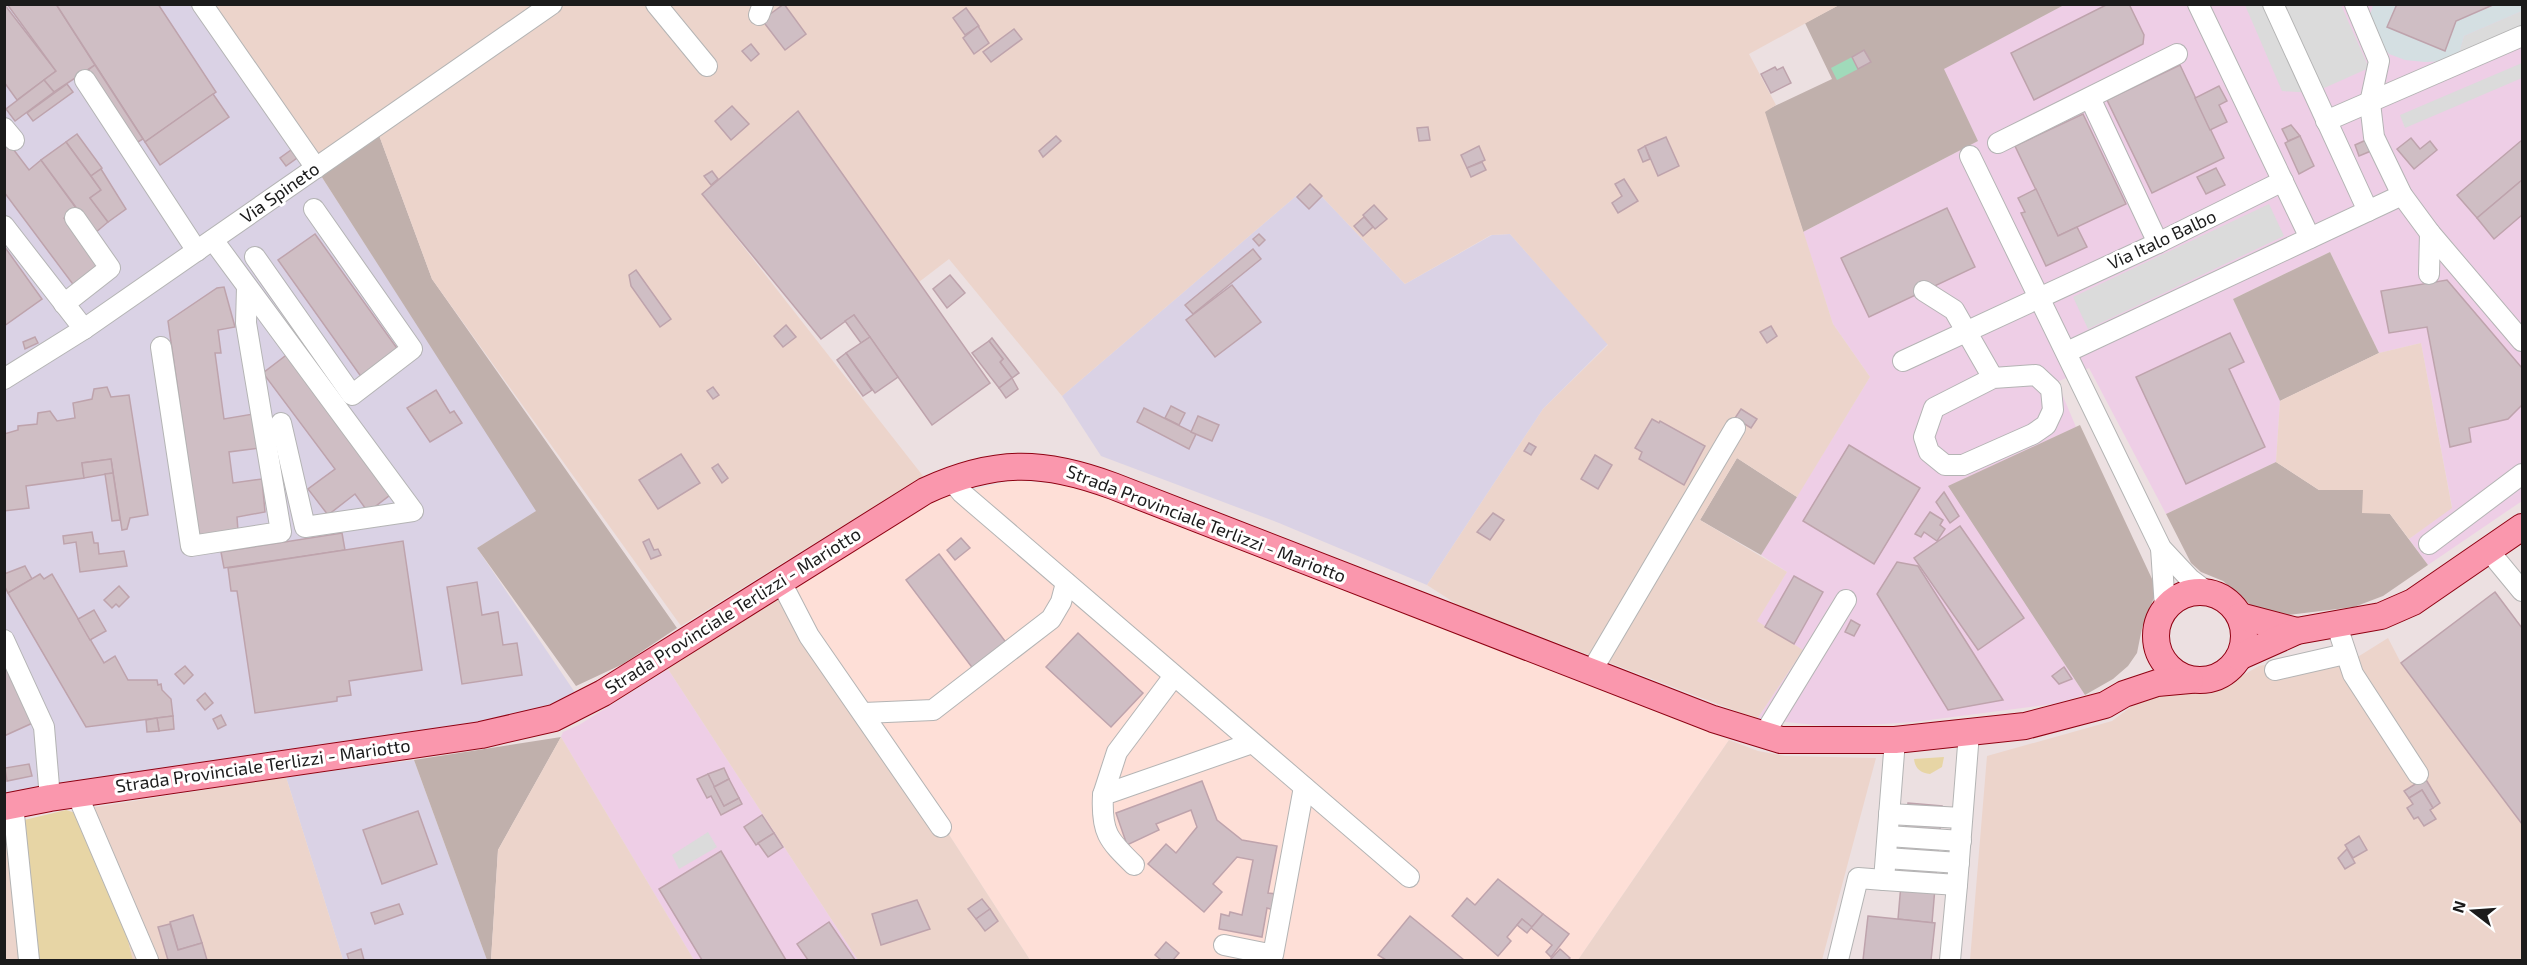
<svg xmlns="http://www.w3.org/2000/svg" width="2527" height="965" font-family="'Exo 2',sans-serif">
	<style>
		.commercial { fill: #eecee6 }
		.industrial { fill: #dad2e5 }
		.education { fill: #fedfd7 }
		.construction { fill: #c0b0ac }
		.farmland { fill: #ecd4cb }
		.grass { fill: #e7d5a5 }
		.parking { fill: #dbdbdb }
		.plaza { fill: #d4dfe2 }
		.water { fill: #a0daba }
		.building { fill: #cfbec4; stroke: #bea3ac; stroke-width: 1.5 }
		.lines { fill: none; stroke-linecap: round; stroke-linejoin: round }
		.minor-casing { stroke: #b4b4b4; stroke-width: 22 }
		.major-casing { stroke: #8f0212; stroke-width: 28 }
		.minor { stroke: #fff; stroke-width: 20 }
		.major { stroke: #fa97ad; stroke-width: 26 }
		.labels { text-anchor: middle; stroke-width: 6; stroke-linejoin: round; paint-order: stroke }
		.street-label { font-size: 18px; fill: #1b1b1b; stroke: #fff }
	</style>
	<rect width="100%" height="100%" fill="#ece0e1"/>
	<g class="commercial">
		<polygon points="2064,5 2522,5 2522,501 2428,565 2409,539 2452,507 2421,343 2379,353 2330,252 2233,299 2280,401 2276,462 2166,514 2089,368 2057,382 2076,427 1949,486 2085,695 2054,704 1914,722 1836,727 1757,719 1803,650 1756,622 1787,572 1761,555 1870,377 1833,324 1803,232 1978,141 1943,69"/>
		<polygon points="668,669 858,960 694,960 561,737 563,732 579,725"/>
	</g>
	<g class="industrial">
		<polygon points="5,5 202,5 316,168 537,511 477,548 576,694 571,711 5,807"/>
		<polygon points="1310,184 1405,284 1492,235 1510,234 1608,344 1543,409 1427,585 1279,523 1101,456 1062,396"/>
		<polygon points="414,760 487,960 343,960 286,777"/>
	</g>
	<polygon class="education" points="1014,480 1077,486 1729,740 1578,960 1030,960 802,607 796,588 938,498"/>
	<g class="construction">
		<polygon points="1839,5 2064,5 1944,69 1978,141 1803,232 1764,111 1832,79 1805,23"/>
		<polygon points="376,127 432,279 677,628 623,664 576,686 477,548 536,511 316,168"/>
		<polygon points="2330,252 2379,353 2280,401 2233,299"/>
		<polygon points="2080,425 2153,581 2155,595 2142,628 2137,653 2128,666 2113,679 2085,695 1948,486"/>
		<polygon points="1737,458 1797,497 1761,555 1700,520"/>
		<polygon points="2276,462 2319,490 2363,490 2390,514 2428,565 2383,596 2354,607 2288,615 2269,614 2254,608 2223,581 2201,572 2191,563 2166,514"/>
		<polygon points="561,737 498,850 491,960 487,960 414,760"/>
	</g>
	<g class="farmland">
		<polygon points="202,5 1839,5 1749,54 1776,105 1765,112 1833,324 1870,377 1797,497 1737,458 1700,520 1787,572 1757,621 1803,650 1757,719 1458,605 1427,585 1543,409 1608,345 1510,234 1491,235 1405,284 1310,184 1062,396 949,259 919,282 702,194 923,476 681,626 432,279 376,127 316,168"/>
		<polygon points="2421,343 2452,508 2409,539 2390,514 2362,513 2363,490 2319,490 2276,462 2280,401 2379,353"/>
		<polygon points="796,588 802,607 1030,960 858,960 668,669 688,652"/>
		<polygon points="2388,638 2401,663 2522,824 2522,960 1970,960 1987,756 2112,721 2147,695 2181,692 2210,694 2259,666 2279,662 2348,663"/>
		<polygon points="561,737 694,960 491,960 498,850"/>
		<polygon points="1729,740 1758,751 1785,756 1876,758 1822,960 1578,960"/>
		<polygon points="286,777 343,960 133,960 117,899 83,809"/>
		<polygon points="16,822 34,960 5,960 4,824"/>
	</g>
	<g class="grass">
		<path d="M1944,757L1942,767L1930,774C1920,773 1915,768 1914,759Z"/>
		<polygon points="66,810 79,814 117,899 133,960 34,960 16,822"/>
	</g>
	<g class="parking">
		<polygon points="2245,5 2341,5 2369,68 2313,93 2282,91"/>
		<polygon points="2522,11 2522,26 2459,54 2464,36"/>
		<polygon points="2522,63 2522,78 2405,128 2400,115"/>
		<polygon points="2269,204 2284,236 2088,329 2073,297"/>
		<polygon points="708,832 717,847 679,869 672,855"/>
	</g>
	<polygon class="plaza" points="2373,5 2397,5 2387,27 2444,51 2456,21 2495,5 2522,5 2522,11 2464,36 2459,54 2446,61 2425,62 2405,60 2389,54 2381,45 2369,19"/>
	<polygon class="water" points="1852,57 1858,69 1837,80 1831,68"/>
	<g class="building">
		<polygon points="4,4 56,71 17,100 4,82"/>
		<polygon points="7,4 56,4 95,65 54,92 44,80 56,71"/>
		<polygon points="56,4 158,4 216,92 145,142"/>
		<polygon points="784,4 806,34 785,50 762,20"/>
		<polygon points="2108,4 2129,4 2144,35 2143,44 2034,100 2011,53"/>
		<polygon points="2397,4 2495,4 2456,21 2445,51 2387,27"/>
		<polygon points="966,8 979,26 965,35 953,18"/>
		<polygon points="978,26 989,43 974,54 963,38"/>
		<polygon points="1014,29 1022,39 991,62 983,52"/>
		<polygon points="751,44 759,54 751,61 742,51"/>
		<polygon points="1864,50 1871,62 1858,69 1852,57"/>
		<polygon points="95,65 143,139 131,146 84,73"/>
		<polygon points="2180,65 2224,158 2152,193 2107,100"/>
		<polygon points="1775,67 1777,70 1783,67 1791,83 1771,93 1761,74"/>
		<polygon points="44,80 54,92 15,121 6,109"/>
		<polygon points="67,84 73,92 33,121 27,113"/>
		<polygon points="2219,86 2227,101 2219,105 2227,122 2210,130 2195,98"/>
		<polygon points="213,94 229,117 160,165 145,142"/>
		<polygon points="732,106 749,124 731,140 715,121"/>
		<polygon points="798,111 990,383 932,425 854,315 821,339 702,194"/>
		<polygon points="2083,114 2126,204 2058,236 2015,146"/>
		<polygon points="2291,125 2300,136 2288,141 2282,129"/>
		<polygon points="1428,127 1430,140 1419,141 1417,128"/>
		<polygon points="77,134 102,168 91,176 66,142"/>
		<polygon points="1056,136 1061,141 1043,157 1039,151"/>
		<polygon points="2300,136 2314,166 2299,174 2285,143"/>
		<polygon points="4,137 29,170 41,160 76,208 64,218 100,266 75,287 4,192"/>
		<polygon points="1666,137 1679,166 1658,176 1645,146"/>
		<polygon points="2411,138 2420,149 2430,141 2437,150 2414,169 2397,149"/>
		<polygon points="2366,140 2371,151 2359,156 2355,145"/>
		<polygon points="2522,140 2522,180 2477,218 2457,195"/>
		<polygon points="66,142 101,190 90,198 108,222 95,233 41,160"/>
		<polygon points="1479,146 1485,160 1467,168 1461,155"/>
		<polygon points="1645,146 1650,159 1643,162 1638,150"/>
		<polygon points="291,150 297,158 286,166 280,158"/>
		<polygon points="1482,162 1486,170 1471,177 1467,168"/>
		<polygon points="2216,168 2225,185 2206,194 2197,177"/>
		<polygon points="101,169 126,209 108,222 90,198 101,190 91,176"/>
		<polygon points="712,171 718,179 711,185 704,176"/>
		<polygon points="1624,179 1638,201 1618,213 1612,203 1622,196 1615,184"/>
		<polygon points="2522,180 2522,215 2494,239 2477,218"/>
		<polygon points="1310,184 1322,196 1309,209 1297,197"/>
		<polygon points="2036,189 2058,236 2077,227 2087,247 2046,266 2021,213 2025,212 2018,198"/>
		<polygon points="1374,205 1387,219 1375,229 1363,215"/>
		<polygon points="1947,208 1975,267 1869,317 1841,258"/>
		<polygon points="1364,217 1373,227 1363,236 1354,226"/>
		<polygon points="315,234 399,351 362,378 278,260"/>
		<polygon points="1259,234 1265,240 1259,246 1253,239"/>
		<polygon points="4,246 42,299 4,326"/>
		<polygon points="1253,249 1261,259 1193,314 1185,305"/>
		<polygon points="636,270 671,319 660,327 631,286 629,275"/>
		<polygon points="950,275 965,293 947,308 933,289"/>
		<polygon points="2447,280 2522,368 2522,405 2508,419 2469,428 2471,442 2450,447 2427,327 2389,333 2381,291"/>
		<polygon points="1232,285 1261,322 1215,357 1186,320"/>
		<polygon points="224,287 235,327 218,330 221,353 215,353 224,419 253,414 259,448 229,452 233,483 262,479 265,512 237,517 238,531 199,537 168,321 217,288"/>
		<polygon points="854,315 870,337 861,343 845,321"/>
		<polygon points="786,325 796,337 783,347 774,336"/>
		<polygon points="1771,326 1777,336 1767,343 1760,332"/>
		<polygon points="2230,333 2244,362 2229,369 2265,447 2186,484 2136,377"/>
		<polygon points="35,337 38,343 25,349 23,342"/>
		<polygon points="870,337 898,377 875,393 846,353"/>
		<polygon points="992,338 1019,373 1012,378 1000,362 1003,359 989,341"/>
		<polygon points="989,341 1003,359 1000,362 1012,378 999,388 972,353"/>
		<polygon points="289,353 394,492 368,512 355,494 328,515 308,489 335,469 263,373"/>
		<polygon points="846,353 872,390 863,396 837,360"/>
		<polygon points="1012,378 1018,389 1006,398 999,388"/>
		<polygon points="107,387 111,397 129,395 148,515 130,518 127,529 122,530 111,459 82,463 84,478 26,486 29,508 4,511 4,434 18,430 18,426 37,424 38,413 50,411 57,421 75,418 73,403 92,399 94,389"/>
		<polygon points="713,387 719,395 713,399 707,391"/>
		<polygon points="436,390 450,413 454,411 462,423 430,442 407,408"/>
		<polygon points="1171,406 1185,413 1179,425 1165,418"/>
		<polygon points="1144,408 1196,434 1189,449 1137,422"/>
		<polygon points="1741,409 1757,419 1751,428 1735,418"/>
		<polygon points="1198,416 1219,425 1212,441 1191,432"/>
		<polygon points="1652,419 1659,423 1660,421 1705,446 1684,485 1639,459 1642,452 1635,448"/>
		<polygon points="1529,443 1536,447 1531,455 1524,451"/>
		<polygon points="1849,445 1920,488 1874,564 1803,521"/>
		<polygon points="681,454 700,483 658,509 639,480"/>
		<polygon points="1595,455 1612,465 1598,489 1581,479"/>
		<polygon points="111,459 113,473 84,478 82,463"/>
		<polygon points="718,464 728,478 722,483 712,468"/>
		<polygon points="113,473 120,520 112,521 105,474"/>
		<polygon points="1944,492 1959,516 1950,523 1936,502"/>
		<polygon points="1930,512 1943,520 1940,525 1945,529 1937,541 1924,532 1921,537 1915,534"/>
		<polygon points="1493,513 1504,520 1490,540 1477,532"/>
		<polygon points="1960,526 2024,618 1978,650 1914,558"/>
		<polygon points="92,532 94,543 98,543 99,554 124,551 127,566 80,572 76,542 64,544 63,536"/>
		<polygon points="342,533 345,550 224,568 221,552"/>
		<polygon points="961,538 970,548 955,560 947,550"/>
		<polygon points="649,539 654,550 658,549 661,555 651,559 643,542"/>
		<polygon points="403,541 422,670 349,681 351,695 337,697 337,701 255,713 237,591 231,591 228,568"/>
		<polygon points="939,554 1008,645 974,670 906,580"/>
		<polygon points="1897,562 1918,566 2003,700 1948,710 1877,594"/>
		<polygon points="25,566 32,579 8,593 4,585 4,574"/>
		<polygon points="40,574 44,579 52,574 104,663 115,656 128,680 157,680 158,685 161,684 162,690 171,699 173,716 86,727 8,593"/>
		<polygon points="1794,576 1823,592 1794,644 1765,627"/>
		<polygon points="477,582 482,615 498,612 503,645 517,643 522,675 462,684 447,587"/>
		<polygon points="119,586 129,597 119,607 116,604 112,608 104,600"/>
		<polygon points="2495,592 2522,628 2522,824 2401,663"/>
		<polygon points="94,610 106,631 90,640 78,619"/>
		<polygon points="1851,620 1860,625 1854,636 1845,632"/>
		<polygon points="1078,633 1143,693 1111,727 1046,667"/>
		<polygon points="4,664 7,670 13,667 37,721 4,736"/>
		<polygon points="185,666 193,675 184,684 175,674"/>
		<polygon points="2064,667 2072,679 2059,684 2052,676"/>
		<polygon points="205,693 213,703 205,710 197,700"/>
		<polygon points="221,715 226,725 218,729 213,719"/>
		<polygon points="173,716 174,729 159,731 157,718"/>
		<polygon points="157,718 159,731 147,732 146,720"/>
		<polygon points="29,764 32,776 7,781 5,768"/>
		<polygon points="724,768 729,779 714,787 708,774"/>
		<polygon points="708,774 724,806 739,798 742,804 721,815 711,796 707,798 697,779"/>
		<polygon points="2425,778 2440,803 2433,808 2422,790 2409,798 2404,791"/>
		<polygon points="729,779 739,798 724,806 714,787"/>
		<polygon points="1202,781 1217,820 1242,840 1277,846 1268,893 1277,894 1274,910 1267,908 1262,937 1219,929 1221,914 1229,916 1230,912 1242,915 1253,860 1237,857 1213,884 1222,892 1204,912 1148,864 1166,844 1176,853 1197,827 1191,810 1156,824 1159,830 1127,845 1116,813"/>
		<polygon points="2422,790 2433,808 2430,810 2436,819 2424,826 2418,817 2414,819 2407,808 2413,804 2409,798"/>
		<polygon points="1908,803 1942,806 1932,923 1898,919"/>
		<polygon points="418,811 437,864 382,884 363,830"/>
		<polygon points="762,815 774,833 756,845 744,827"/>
		<polygon points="774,833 783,847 768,857 758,843"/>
		<polygon points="2359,836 2367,850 2353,858 2345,845"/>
		<polygon points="2347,849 2355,863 2345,869 2338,858"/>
		<polygon points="721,851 774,940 786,960 702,960 659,889"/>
		<polygon points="1498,879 1543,914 1532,927 1522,919 1507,937 1511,941 1498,956 1452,916 1467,898 1475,905"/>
		<polygon points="982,899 990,909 976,919 968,909"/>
		<polygon points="917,900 930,929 881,945 872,914"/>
		<polygon points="399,904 403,914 375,924 371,913"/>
		<polygon points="990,909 998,921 985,931 976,919"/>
		<polygon points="1543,914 1569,934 1551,957 1546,952 1552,945 1531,928 1527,933 1517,925 1522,919 1532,927"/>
		<polygon points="193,915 202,943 178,950 170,922"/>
		<polygon points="1410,916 1464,960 1386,960 1378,955"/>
		<polygon points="1868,916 1935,923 1931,960 1863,960"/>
		<polygon points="829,922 855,960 808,960 797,944"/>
		<polygon points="170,924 178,950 202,943 207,960 168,960 158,927"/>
		<polygon points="1166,942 1179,953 1173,960 1161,960 1155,955"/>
		<polygon points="361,949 364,960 349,960 347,954"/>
		<polygon points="1560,949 1570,958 1568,960 1550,960"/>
	</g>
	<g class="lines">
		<g class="minor-casing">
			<g id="minor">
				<polyline points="202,4 316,168"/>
				<polyline points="656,4 707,66"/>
				<polyline points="2198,4 2310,238"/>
				<polyline points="2273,4 2368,211"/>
				<polyline points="2355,4 2379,61 2370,103 2374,137 2402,195 2430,233 2429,274"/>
				<polyline points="759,15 763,4"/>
				<polyline points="85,80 197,251"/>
				<polyline points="2090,98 2158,243"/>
				<polyline points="2326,121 2522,36"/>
				<polyline points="4,128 14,140"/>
				<polyline points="1998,143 2177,54"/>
				<polyline points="1970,156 2161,548 2190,579 2206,591"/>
				<polyline points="4,226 84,329"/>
				<polyline points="2430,233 2522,341"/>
				<polyline points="213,240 413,511 305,527 281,423"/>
				<polyline points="255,257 352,395 412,349 314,209"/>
				<polyline points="1924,291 1954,310 1993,378 2036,375 2051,389 2053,410 2046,425 2033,434 1963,465 1945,465 1929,452 1924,437 1934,408 1993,378"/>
				<polyline points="64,304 110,268 75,218"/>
				<polyline points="161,347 191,546 281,532 246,323 247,288"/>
				<polyline points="2067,352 2402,195"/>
				<polyline points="1903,361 2158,243 2283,181"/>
				<polyline points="4,379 84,329 552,4"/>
				<polyline points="951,480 962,493 1409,877"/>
				<polyline points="2429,544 2522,474"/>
				<polyline points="2161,548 2165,608"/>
				<polyline points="2489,551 2522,591"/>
				<polyline points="780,580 809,636 941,827"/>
				<polyline points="2337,626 2353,674 2418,774"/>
				<polyline points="4,640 44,727 50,798"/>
				<polyline points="2275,670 2345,654"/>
				<polyline points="1591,672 1735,428"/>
				<polyline points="864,713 933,710 1051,619 1061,602 1066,583"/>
				<polyline points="1763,736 1846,600"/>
				<polyline points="1895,740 1884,880 1957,885 1969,733"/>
				<polyline points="77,794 148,960"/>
				<polyline points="1103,795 1117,752 1174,676"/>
				<polyline points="13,805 29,960"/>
				<polyline points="1889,814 1962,818"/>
				<polyline points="1888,836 1961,841"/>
				<polyline points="1886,858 1959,863"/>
				<path d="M1134,865C1108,840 1101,832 1103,795L1252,743"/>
				<polyline points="1224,945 1273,955 1304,787"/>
				<polyline points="1838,960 1858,878 1884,880"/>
				<polyline points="1950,960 1957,885"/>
			</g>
		</g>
		<g class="major-casing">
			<g id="major">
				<circle cx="2200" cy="636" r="44"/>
				<polyline points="2240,616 2297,631"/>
				<polyline points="2239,657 2297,631 2381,616 2413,602 2522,527"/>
				<path d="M4,807L50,798L481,735L554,718L603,693L925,491C994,459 1043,460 1113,486L1713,719L1781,740H1895L2025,726L2105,705L2124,694L2157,683L2190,680"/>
			</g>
		</g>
		<use href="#minor" class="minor"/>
		<use href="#major" class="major"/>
	</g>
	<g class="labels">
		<g class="street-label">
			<text transform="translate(280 193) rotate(-35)" y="6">Via Spineto</text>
			<text transform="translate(2162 240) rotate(-25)" y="6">Via Italo Balbo</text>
			<text transform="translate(1206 524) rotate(21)" y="6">Strada Provinciale Terlizzi - Mariotto</text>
			<text transform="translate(733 611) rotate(-32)" y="6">Strada Provinciale Terlizzi - Mariotto</text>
			<text transform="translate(263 766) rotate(-8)" y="6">Strada Provinciale Terlizzi - Mariotto</text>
		</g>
	</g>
	<rect width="2527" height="965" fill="none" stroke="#1b1b1b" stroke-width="12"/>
	<g transform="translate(2473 911) rotate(287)" stroke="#ffffff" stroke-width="4.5" paint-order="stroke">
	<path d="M0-4.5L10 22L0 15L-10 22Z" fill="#1b1b1b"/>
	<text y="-9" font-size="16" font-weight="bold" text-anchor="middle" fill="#1b1b1b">N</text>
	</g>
</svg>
